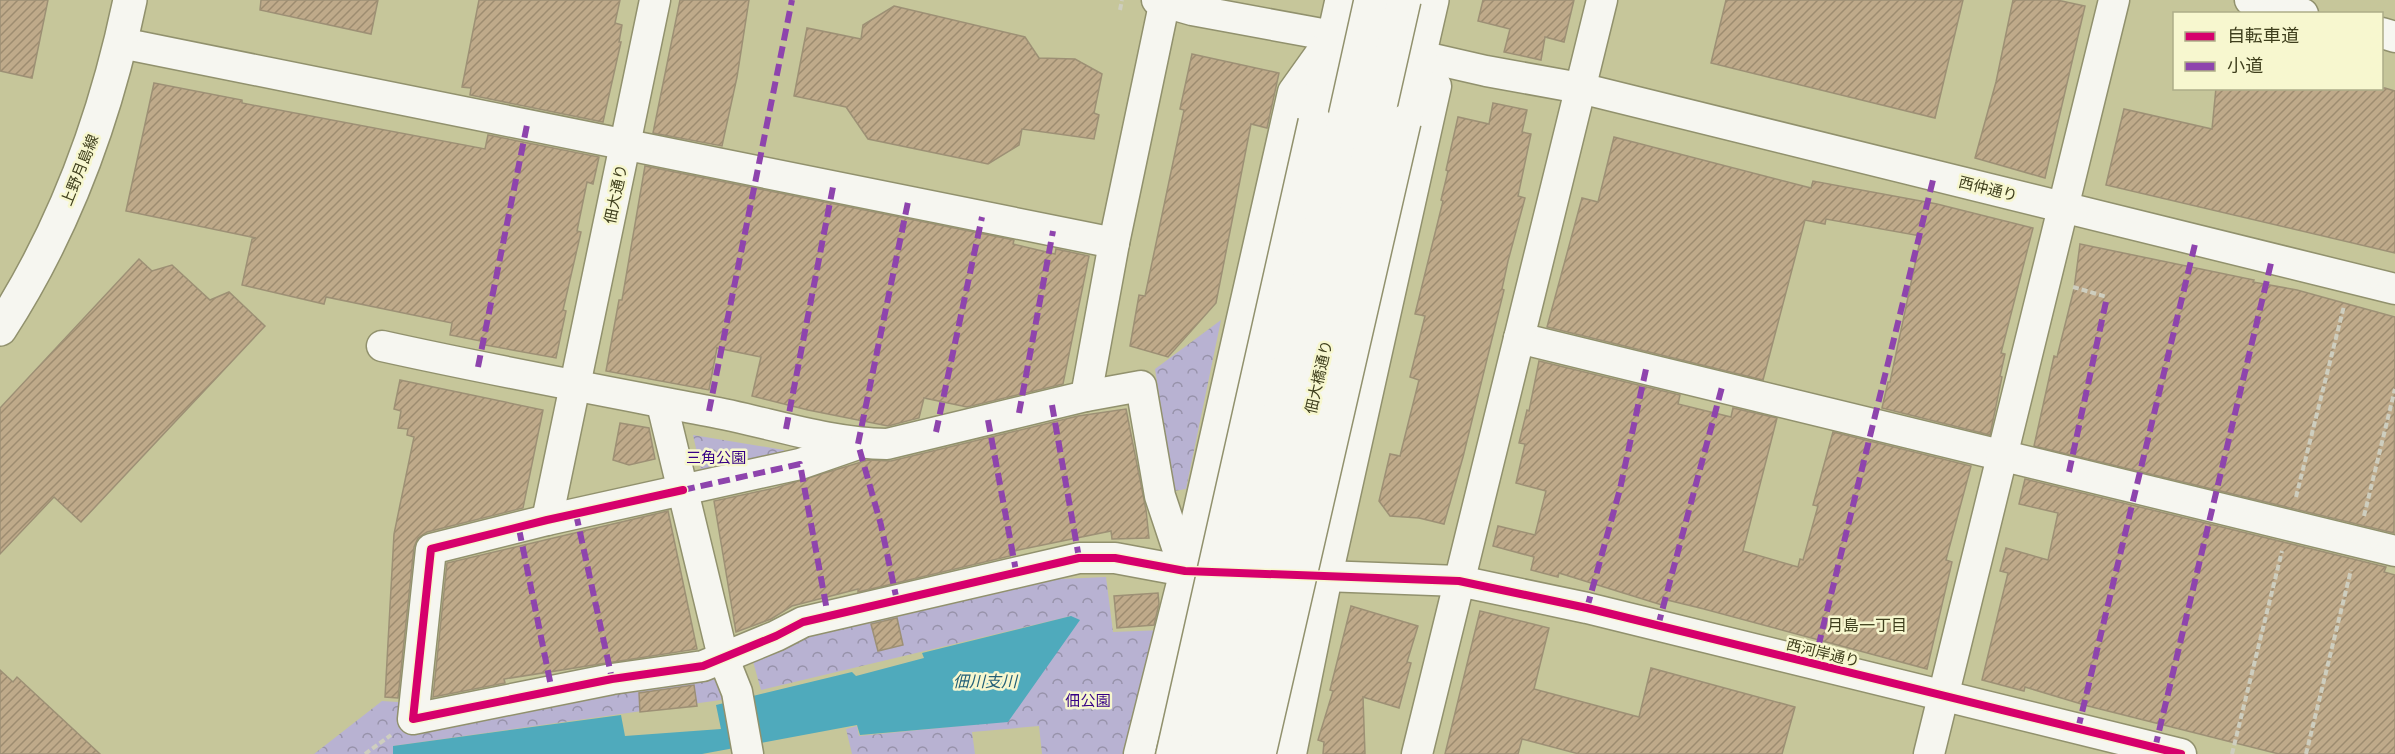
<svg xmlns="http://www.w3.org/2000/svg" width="2395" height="754" font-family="'DejaVu Sans','Noto Sans JP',sans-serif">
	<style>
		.park { fill: url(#park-crowns) }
		.water { fill: #4faabc }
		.building { fill: url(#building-hatch); stroke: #9d9075; stroke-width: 1.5 }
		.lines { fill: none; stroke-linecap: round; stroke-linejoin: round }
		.minor-casing { stroke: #91916d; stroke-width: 33 }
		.major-casing { stroke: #91916d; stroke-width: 36 }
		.path { stroke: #cecebf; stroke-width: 4; stroke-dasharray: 6 3; stroke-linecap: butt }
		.minor { stroke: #f6f6f0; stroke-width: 30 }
		.major { stroke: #f6f6f0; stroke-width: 33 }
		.major-bridge-casing { stroke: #91916d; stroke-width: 36; stroke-linecap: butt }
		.major-bridge { stroke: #f6f6f0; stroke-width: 33 }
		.quiet { stroke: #8e44ad; stroke-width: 6; stroke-dasharray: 12 6; stroke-linecap: butt }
		.cycleway-casing { stroke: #f7f7cf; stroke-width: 11 }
		.cycleway { stroke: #d6006c; stroke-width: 8 }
		.labels { text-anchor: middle; stroke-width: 5; stroke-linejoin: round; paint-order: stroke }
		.street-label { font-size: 15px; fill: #3f3f1d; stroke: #f7f7cf }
		.park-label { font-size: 15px; fill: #360086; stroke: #f7f7cf }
		.neighbourhood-label { font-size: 16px; fill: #3f3f1d; stroke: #f7f7cf }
		.water-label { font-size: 16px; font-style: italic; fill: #225f77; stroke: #f7f7cf }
	</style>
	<defs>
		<pattern id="park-crowns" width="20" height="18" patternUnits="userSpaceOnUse" patternTransform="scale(1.5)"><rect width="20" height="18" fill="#b8b2d2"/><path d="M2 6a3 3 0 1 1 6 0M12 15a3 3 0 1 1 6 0" fill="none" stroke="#9792aa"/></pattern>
		<pattern id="building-hatch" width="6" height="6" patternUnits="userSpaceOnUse" patternTransform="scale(1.5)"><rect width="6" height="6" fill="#bfaa8a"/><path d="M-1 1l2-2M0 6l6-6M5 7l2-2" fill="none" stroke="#9d8c70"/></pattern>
	</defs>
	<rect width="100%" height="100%" fill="#c6c69a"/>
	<g class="park">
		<polygon points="1221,320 1186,489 1174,491 1155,369"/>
		<polygon points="693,435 784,450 784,461 703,479"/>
		<polygon points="1106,577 1113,632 1162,630 1128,754 1042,754 1039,726 972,732 975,754 852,754 846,729 857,726 859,736 1008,721 1071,616 761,690 752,658 832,623 1014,581"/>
		<polygon points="718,665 728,699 393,746 393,754 314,754 382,701 413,703"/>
	</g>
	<polygon class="water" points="1071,616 1080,620 1008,722 860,735 857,725 702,754 393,754 393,746 621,715 625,736 721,729 716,705 852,672 856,676 924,658 922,653"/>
	<g class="building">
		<polygon points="0,0 48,0 32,78 0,71"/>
		<polygon points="261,0 378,0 371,34 260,10"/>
		<polygon points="479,0 620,0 615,23 622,25 619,42 621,42 603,122 470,95 471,88 462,87"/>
		<polygon points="680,0 749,0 737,77 722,146 653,133"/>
		<polygon points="1483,0 1574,0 1564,42 1545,37 1541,60 1504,52 1510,29 1478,21"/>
		<polygon points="1726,0 1963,0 1935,118 1711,63"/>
		<polygon points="2013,0 2057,0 2085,6 2045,178 1975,158 1996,82"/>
		<polygon points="894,6 1025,37 1039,58 1075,59 1102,74 1094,113 1099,115 1094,139 1022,129 1019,145 988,164 868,139 846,107 794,96 807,28 861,39 863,25"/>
		<polygon points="1192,54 1279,73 1267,128 1251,124 1216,303 1168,357 1130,346 1139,295 1145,296 1184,110 1180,109"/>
		<polygon points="154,83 242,100 242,103 485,149 488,135 599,157 593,184 587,182 577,231 581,232 563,310 566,311 556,358 485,345 486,342 450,335 452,323 326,297 324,304 242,285 252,239 256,238 126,211"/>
		<polygon points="2216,88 2385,88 2395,91 2395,253 2106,185 2124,109 2212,129"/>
		<polygon points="1493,103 1527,110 1522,132 1531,134 1518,196 1525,198 1508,261 1502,289 1504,290 1463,457 1444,524 1419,518 1390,516 1379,501 1390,454 1400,456 1419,380 1410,377 1425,316 1415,314 1443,201 1441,200 1448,171 1446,170 1458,117 1489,124"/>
		<polygon points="1614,137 1811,188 1813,181 1937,204 2033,228 2001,353 2005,354 2000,376 2002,377 1990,435 1882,408 1888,382 1890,382 1921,236 1826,219 1825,224 1805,220 1763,380 1547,327 1582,198 1598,202"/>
		<polygon points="645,166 1014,240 1013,244 1055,254 1056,249 1089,256 1063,384 967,407 924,398 919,418 888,426 808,410 752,396 761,357 717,348 709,390 606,371 619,300 622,300"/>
		<polygon points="2080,244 2254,280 2253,282 2297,290 2395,317 2394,533 2034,446 2054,356 2057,357 2074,289"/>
		<polygon points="139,259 152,271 172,265 210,300 229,292 265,326 81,522 54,497 0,554 0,408"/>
		<polygon points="1539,361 1680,395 1678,404 1731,417 1733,408 1777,418 1743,551 1798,567 1800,559 1803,560 1818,506 1813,505 1833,432 1971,466 1946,560 1952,562 1927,669 1704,609 1663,599 1662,605 1559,573 1558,577 1531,570 1534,557 1493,546 1498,526 1535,535 1546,491 1516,483 1525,444 1519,443 1527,410 1529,411"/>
		<polygon points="400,380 543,410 523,508 427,532 418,538 414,547 398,698 385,697 394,534 414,437 407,435 408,429 398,428 401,411 394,409"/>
		<polygon points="1126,409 1146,510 1149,538 1112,539 1111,531 1009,552 1010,556 858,592 858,589 792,606 771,619 736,632 714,501 775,488 868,460 891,461 1078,416"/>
		<polygon points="620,423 649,428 655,459 629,465 613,460"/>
		<polygon points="2025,479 2386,567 2384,572 2395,575 2395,754 2279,754 2088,706 2025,687 2024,691 1982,680 2008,573 2000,571 2006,548 2048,560 2058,513 2019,504"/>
		<polygon points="668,511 697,649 504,679 505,683 433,697 447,563"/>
		<polygon points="1158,593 1159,604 1154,625 1117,628 1114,596"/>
		<polygon points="1351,606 1418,626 1407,662 1411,663 1399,708 1363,697 1365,754 1323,754 1324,742 1318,740 1333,691 1330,690"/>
		<polygon points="1480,611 1549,628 1534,689 1639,717 1651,668 1795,707 1782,754 1579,754 1522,739 1518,754 1445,754"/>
		<polygon points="897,618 903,645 878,651 871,624"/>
		<polygon points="0,670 13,682 17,677 100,754 0,754"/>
		<polygon points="694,685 697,706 640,712 639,693"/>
	</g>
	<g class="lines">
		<g class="minor-casing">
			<g id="minor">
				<polyline points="1157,0 1192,10 1333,36 1486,71 1580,88 2395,289"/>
				<polyline points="2250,0 2303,14"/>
				<polyline points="2382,33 2395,37"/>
				<polyline points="121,43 1114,243"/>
				<polyline points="1519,338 2395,551"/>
				<path d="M382,346C490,370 599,390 708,411C768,422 826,443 887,444L1086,396L1141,386L1160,496L1185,571"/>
				<polyline points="1086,396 1114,243 1165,0"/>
				<polyline points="662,404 723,657 737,692 748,754"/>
				<polyline points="858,444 800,464 547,520 431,549 413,719 612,679 703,666 776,636 803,622 1079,558 1115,558 1185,571 1459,581 1587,608 2181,754"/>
				<polyline points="547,520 655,0"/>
				<polyline points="1139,754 1185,571 1293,92 1333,36"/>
				<polyline points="1291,754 1327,576 1436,86 1419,55"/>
				<polyline points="1417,754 1602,0"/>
				<polyline points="1929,754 2114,0"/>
			</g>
		</g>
		<g class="major-casing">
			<g id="major">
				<polyline points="1315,122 1342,0"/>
				<polyline points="1404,122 1432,0"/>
				<path d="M0,329C65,229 106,116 130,0"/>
			</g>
		</g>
		<g class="path">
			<polyline points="1120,10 1122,0"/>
			<polyline points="2073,287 2107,297"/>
			<polyline points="2296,497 2344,306"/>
			<polyline points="2364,516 2395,389"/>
			<polyline points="365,754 391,735"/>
			<polyline points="2232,754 2282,551"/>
			<polyline points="2306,754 2351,570"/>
		</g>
		<use href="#minor" class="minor"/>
		<use href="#major" class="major"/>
		<g class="major-bridge-casing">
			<g id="major-bridge">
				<polyline points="1173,754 1315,122"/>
				<polyline points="1204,754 1371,0"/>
				<polyline points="1234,754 1404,0"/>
				<polyline points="1259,754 1404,122"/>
			</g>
		</g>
		<use href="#major-bridge" class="major-bridge"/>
		<g class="quiet">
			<polyline points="478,367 527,125"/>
			<polyline points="1052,405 1079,558"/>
			<polyline points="709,411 792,0"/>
			<polyline points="1019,413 1053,231"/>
			<polyline points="988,420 1016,571"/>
			<polyline points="786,429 833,187"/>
			<polyline points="936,432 982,217"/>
			<polyline points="2069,472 2107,297"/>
			<polyline points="683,490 800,464 828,616"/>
			<polyline points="576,514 612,679"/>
			<polyline points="519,529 552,691"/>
			<polyline points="897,601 881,525 858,444 908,202"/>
			<polyline points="1587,608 1620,489 1646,369"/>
			<polyline points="1658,626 1722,387"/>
			<polyline points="1814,664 1934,176"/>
			<polyline points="2078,729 2196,240"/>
			<polyline points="2155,748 2272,259"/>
		</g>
		<g class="cycleway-casing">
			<polyline id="cycleway" points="683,490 547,520 431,549 413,719 612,679 703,666 776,636 803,622 1079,558 1115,558 1185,571 1459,581 1587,608 2181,754"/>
		</g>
		<use href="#cycleway" class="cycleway"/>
	</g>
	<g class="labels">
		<g class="street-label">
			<text transform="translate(80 170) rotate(-68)" y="5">上野月島線</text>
			<text transform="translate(1988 189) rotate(14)" y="5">西仲通り</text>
			<text transform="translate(616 194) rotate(-78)" y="5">佃大通り</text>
			<text transform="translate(1319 377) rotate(-77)" y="5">佃大橋通り</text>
			<text transform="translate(1823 653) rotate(14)" y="5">西河岸通り</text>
		</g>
		<g class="park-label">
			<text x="716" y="463">三角公園</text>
			<text x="1088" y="706">佃公園</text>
		</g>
		<g class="neighbourhood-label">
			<text x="1867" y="631">月島一丁目</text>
		</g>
		<g class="water-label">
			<text x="985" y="687">佃川支川</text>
		</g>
	</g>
	<rect x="2173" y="12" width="210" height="78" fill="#f7f7cf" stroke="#adad88" stroke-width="1.5"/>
	<rect x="2185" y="32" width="30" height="9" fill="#d6006c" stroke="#adad88" stroke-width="1.5"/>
	<text x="2227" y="42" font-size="18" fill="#3f3f1d">自転車道</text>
	<rect x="2185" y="62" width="30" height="9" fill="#8e44ad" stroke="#adad88" stroke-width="1.5"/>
	<text x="2227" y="72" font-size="18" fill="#3f3f1d">小道</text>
</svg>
